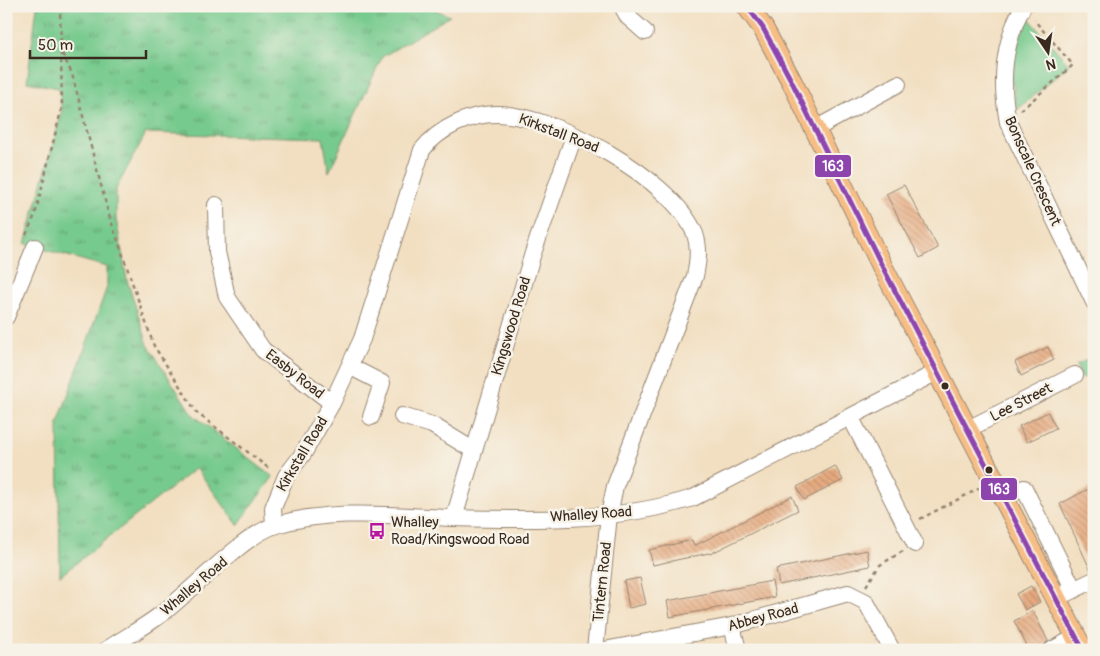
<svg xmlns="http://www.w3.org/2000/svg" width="1100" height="656" font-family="Pangolin,sans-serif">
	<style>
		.grass { fill: #77ca8e; stroke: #597a56 }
		.park { fill: url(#park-tufts); stroke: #597a56 }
		.building { fill: url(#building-back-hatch) }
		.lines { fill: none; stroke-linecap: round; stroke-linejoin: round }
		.minor-casing { stroke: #968470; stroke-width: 18 }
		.major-casing { stroke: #968470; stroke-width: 22 }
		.path { stroke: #968470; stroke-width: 2.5; stroke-dasharray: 4 4; stroke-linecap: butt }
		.minor { stroke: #fff; stroke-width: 16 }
		.major { stroke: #f6be86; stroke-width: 20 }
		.bus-1-casing { stroke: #f7f3e8; stroke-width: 9 }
		.bus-1 { stroke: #8e44ad; stroke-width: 5 }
		.bus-dot { fill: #3b2a1e; stroke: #f7f3e8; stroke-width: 2 }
		.labels { text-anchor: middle; stroke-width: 5; stroke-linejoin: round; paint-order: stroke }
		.street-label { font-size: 15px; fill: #3b2a1e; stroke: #f7f3e8 }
		.poi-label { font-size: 15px; fill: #3b2a1e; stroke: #f7f3e8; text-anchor: start }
		.line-badge { stroke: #f7f3e8; stroke-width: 2 }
		.badge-label { font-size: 14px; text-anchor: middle; font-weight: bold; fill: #fff }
	</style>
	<defs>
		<pattern id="park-tufts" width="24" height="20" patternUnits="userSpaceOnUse" patternTransform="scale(1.25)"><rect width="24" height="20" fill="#77ca8e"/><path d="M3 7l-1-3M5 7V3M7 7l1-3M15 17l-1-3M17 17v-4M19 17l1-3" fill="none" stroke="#63a473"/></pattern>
		<pattern id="building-back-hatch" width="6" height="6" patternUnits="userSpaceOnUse" patternTransform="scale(1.25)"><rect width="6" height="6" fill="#e7ab80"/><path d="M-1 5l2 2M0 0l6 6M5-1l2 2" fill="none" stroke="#bc8b68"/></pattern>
	</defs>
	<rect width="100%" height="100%" fill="#f7f3e8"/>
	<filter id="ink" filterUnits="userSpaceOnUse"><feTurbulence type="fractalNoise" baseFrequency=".02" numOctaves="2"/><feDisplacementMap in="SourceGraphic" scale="10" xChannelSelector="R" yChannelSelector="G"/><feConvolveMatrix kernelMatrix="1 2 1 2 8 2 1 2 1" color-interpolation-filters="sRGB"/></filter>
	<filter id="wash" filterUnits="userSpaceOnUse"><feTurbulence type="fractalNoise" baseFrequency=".0096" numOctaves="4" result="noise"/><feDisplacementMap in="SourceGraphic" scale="20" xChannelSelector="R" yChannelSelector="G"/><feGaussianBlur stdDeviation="1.12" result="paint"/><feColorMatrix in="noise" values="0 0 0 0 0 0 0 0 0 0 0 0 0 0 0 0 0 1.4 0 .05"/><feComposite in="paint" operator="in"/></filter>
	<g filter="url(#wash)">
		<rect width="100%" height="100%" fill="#f2dfc1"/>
		<polygon class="grass" points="1028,17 1069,65 1017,110 1011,75 1017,45"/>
		<g class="park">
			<polygon points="37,6 427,6 450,16 382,57 329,172 323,138 146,133 116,189 116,219 127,280 148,345 192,414 273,477 238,525 196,468 60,576 58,423 107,287 107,267 25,244 62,112 59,88 27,82"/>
			<polygon points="1094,357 1094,376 1082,378 1076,365"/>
		</g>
		<g id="blocks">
			<g class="building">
				<polygon points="904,185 938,248 920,258 886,194"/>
				<polygon points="1048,347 1054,360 1021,376 1015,362"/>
				<polygon points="1048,412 1056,428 1027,442 1019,426"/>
				<polygon points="835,466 843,480 804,500 797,487"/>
				<polygon points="1094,486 1094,570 1091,571 1060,504"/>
				<polygon points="792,496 798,510 710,554 709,553 653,565 649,550 692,540 694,546"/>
				<polygon points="867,550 870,566 779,585 776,569"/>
				<polygon points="640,578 646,604 629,608 624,581"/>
				<polygon points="772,581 775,597 670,617 667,601"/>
				<polygon points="1031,586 1040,602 1025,610 1016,594"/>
				<polygon points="1033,611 1048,641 1040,650 1029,650 1014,621"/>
			</g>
		</g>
	</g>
	<g filter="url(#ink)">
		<use href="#blocks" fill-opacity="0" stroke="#968470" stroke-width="1"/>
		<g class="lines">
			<g class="minor-casing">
				<g id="minor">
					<polyline points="622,6 628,17 645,32"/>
					<path d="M1023,6C1003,44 1000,80 1008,122L1094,302"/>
					<polyline points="815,129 898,84"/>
					<polyline points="216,205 217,252 227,297 263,350 332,403"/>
					<polyline points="6,317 35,247"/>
					<polyline points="351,367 382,383 371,417"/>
					<polyline points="402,416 432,425 473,450"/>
					<polyline points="851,418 915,544"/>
					<polyline points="968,429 1075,375"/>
					<polyline points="1003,497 1024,488 1074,590"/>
					<polyline points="454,518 533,253 574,136"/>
					<path d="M274,526L273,508L286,476L303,454L332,403L362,339L422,150C439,128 471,113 499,114C557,116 673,179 695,234C700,248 698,262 695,276L615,486L609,515L595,650"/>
					<polyline points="1065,594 1094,580"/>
					<polyline points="732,626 738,650"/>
					<path d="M106,650C124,638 143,628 160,615C191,592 243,535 276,525C335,508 393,516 453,518C531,520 617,522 693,498L937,372"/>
					<polyline points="604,650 732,626 848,593 866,602 892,650"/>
					<polyline points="1052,650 1076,637"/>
				</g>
			</g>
			<g class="major-casing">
				<polyline id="major" points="747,6 763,28 792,82 882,266 1083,650"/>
			</g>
			<g class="path">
				<polyline points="60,6 61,51 72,74 108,212 154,346 197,413 271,470"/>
				<polyline points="1021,110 1073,65 1034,20"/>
				<polyline points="26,235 35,215 62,107 61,53"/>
				<polyline points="920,519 980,488"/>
				<polyline points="866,586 880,565 903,551"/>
			</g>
			<use href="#minor" class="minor"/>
			<use href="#major" class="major"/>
			<g class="bus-1-casing">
				<polyline id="bus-1" points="747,6 763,28 792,82 882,266 1083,650"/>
			</g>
			<use href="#bus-1" class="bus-1"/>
		</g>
	</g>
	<defs>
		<g id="bus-bare" transform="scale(1.35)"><path d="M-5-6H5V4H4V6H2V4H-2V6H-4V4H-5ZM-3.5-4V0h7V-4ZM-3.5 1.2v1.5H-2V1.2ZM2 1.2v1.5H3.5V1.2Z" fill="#b5179e" stroke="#f7f3e8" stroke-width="2.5" paint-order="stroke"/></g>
	</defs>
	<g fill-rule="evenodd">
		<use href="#bus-bare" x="377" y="531"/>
	</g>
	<g class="bus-dot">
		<circle cx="945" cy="386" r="4.5"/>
		<circle cx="989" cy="470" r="4.5"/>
	</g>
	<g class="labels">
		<g class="street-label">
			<text transform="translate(559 133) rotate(21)" y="5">Kirkstall Road</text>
			<text transform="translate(1033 171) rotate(66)" y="5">Bonscale Crescent</text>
			<text transform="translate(511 326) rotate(-73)" y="5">Kingswood Road</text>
			<text transform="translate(295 374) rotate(38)" y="5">Easby Road</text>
			<text transform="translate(1021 402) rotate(-27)" y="5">Lee Street</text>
			<text transform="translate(302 454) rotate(-59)" y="5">Kirkstall Road</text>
			<text transform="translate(591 514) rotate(-4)" y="5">Whalley Road</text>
			<text transform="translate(602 582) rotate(-84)" y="5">Tintern Road</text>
			<text transform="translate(194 586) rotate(-40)" y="5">Whalley Road</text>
			<text transform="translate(763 617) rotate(-15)" y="5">Abbey Road</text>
		</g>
		<g class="poi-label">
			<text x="391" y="527">Whalley<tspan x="391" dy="17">Road/Kingswood Road</tspan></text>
		</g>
	</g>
	<g class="line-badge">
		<rect x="814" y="154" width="38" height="24" rx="5" fill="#8e44ad"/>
		<rect x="980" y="477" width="38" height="24" rx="5" fill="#8e44ad"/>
	</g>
	<g class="badge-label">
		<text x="833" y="171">163</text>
		<text x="999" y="494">163</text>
	</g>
	<rect width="1100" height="656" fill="none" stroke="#f7f3e8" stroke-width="25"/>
	<g transform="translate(1048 52) rotate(167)" stroke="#f7f3e8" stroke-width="4" paint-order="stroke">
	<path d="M0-4L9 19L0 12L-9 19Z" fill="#3b2a1e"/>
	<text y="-8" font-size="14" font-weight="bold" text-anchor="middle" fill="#3b2a1e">N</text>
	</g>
	<path d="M30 50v8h116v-8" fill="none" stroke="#3b2a1e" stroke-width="2.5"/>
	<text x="38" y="50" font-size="15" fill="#3b2a1e" stroke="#f7f3e8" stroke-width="4" paint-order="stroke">50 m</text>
</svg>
